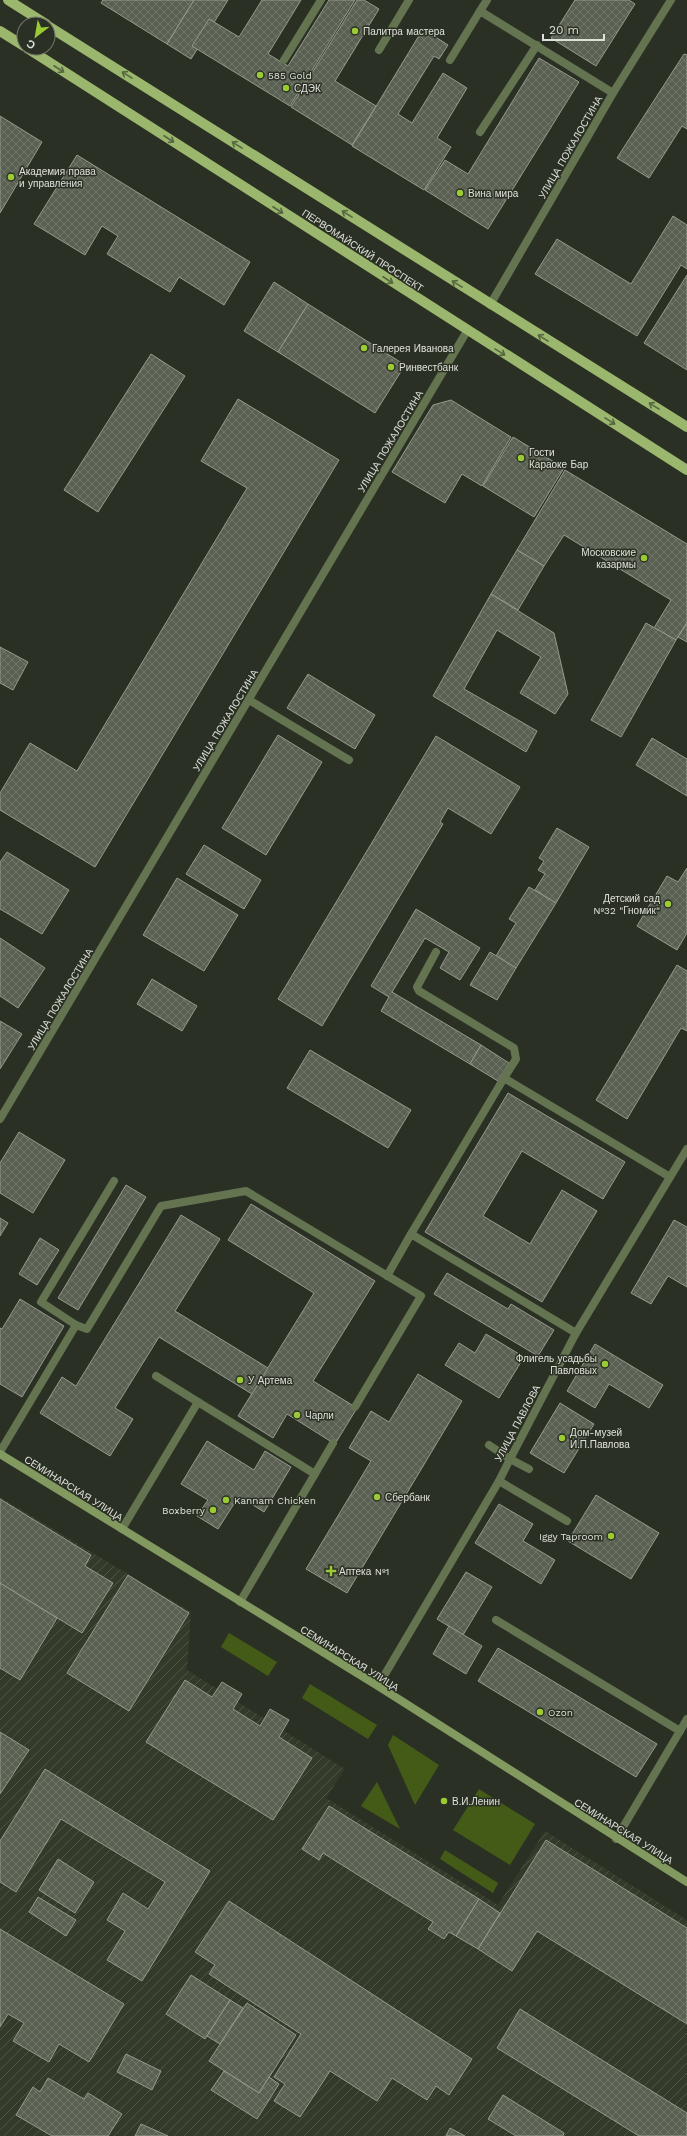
<svg xmlns="http://www.w3.org/2000/svg" width="687" height="2136" font-family="'Work Sans',sans-serif">
	<style>
		.industrial { fill: url(#industrial-furrows) }
		.grass { fill: #445b18 }
		.building { fill: url(#building-cross-hatch); stroke: #959b8c }
		.lines { fill: none; stroke-linecap: round; stroke-linejoin: round }
		.service { stroke: #647350; stroke-width: 8 }
		.pedestrian { stroke: #647350; stroke-width: 8 }
		.minor { stroke: #647350; stroke-width: 8 }
		.secondary { stroke: #829960; stroke-width: 8 }
		.primary { stroke: #9ab76d; stroke-width: 10 }
		.oneway { stroke: #576641 }
		.poi-dot { fill: #9acb35; stroke: #2b3024; stroke-width: 1.5 }
		.labels { text-anchor: middle; stroke-width: 3; stroke-linejoin: round; paint-order: stroke }
		.poi-label { font-size: 10px; fill: #dee1d9; stroke: #2b3024; text-anchor: start }
		.street-label { font-size: 10px; fill: #dee1d9; stroke: #2b3024 }
	</style>
	<defs>
		<pattern id="industrial-furrows" width="10" height="10" patternUnits="userSpaceOnUse"><rect width="10" height="10" fill="#333a29"/><path d="M-1 1l2-2M0 10L10 0M9 11l2-2" fill="none" stroke="#505647"/></pattern>
		<pattern id="building-cross-hatch" width="8" height="8" patternUnits="userSpaceOnUse"><rect width="8" height="8" fill="#5a6052"/><path d="M0 0l8 8M0 8l8-8" fill="none" stroke="#71766a"/></pattern>
	</defs>
	<rect width="100%" height="100%" fill="#2b3024"/>
	<polygon class="industrial" points="0,1497 191,1612 187,1670 345,1769 326,1798 498,1905 545,1831 687,1920 687,2136 0,2136"/>
	<g class="grass">
		<polygon points="229,1633 277,1662 268,1676 221,1647"/>
		<polygon points="310,1684 377,1725 368,1739 302,1698"/>
		<polygon points="393,1735 439,1765 415,1805 388,1745"/>
		<polygon points="377,1782 400,1829 361,1806"/>
		<polygon points="479,1789 535,1824 510,1865 453,1830"/>
		<polygon points="445,1850 498,1883 493,1893 440,1859"/>
	</g>
	<g class="building">
		<polygon points="103,0 194,0 167,44 101,3"/>
		<polygon points="194,0 228,0 191,59 167,44"/>
		<polygon points="262,0 301,0 268,54 288,66 329,0 355,0 290,106 192,46 209,19 239,37"/>
		<polygon points="357,0 364,0 379,9 335,81 376,106 352,145 291,107"/>
		<polygon points="575,0 629,0 635,4 596,66 551,38"/>
		<polygon points="423,29 448,45 439,59 434,56 398,114 412,123 443,73 467,88 437,138 451,147 424,190 352,146"/>
		<polygon points="684,54 687,55 687,129 682,126 649,178 617,158"/>
		<polygon points="539,58 579,82 488,229 425,190 445,160 468,174"/>
		<polygon points="0,116 42,142 0,213"/>
		<polygon points="77,155 250,262 224,305 179,277 170,292 107,254 118,236 102,226 85,255 34,224"/>
		<polygon points="673,216 687,225 687,269 681,265 637,336 535,274 557,239 631,284"/>
		<polygon points="687,275 687,370 644,343"/>
		<polygon points="274,282 308,304 278,352 244,331"/>
		<polygon points="308,304 405,365 375,413 278,352"/>
		<polygon points="151,354 185,376 98,512 64,490"/>
		<polygon points="238,399 339,460 95,867 0,810 0,793 30,743 77,771 247,488 201,461"/>
		<polygon points="451,400 511,437 482,486 462,474 445,503 392,472 433,405"/>
		<polygon points="513,437 564,468 534,517 483,486"/>
		<polygon points="565,470 687,544 687,622 676,640 654,628 671,600 564,535 544,566 517,550"/>
		<polygon points="517,550 544,566 518,610 491,594"/>
		<polygon points="491,594 554,633 568,694 555,714 520,693 541,657 497,630 464,689 537,731 526,752 433,696"/>
		<polygon points="646,623 676,640 621,737 591,720"/>
		<polygon points="687,623 687,642 678,637"/>
		<polygon points="0,647 28,662 13,690 0,683"/>
		<polygon points="308,674 375,715 355,749 287,708"/>
		<polygon points="278,735 322,762 266,855 222,828"/>
		<polygon points="436,736 520,787 491,834 448,808 440,822 443,824 322,1026 278,999"/>
		<polygon points="652,738 687,759 687,796 636,765"/>
		<polygon points="557,828 589,847 556,903 535,890 545,874 538,870 544,861 539,858"/>
		<polygon points="204,845 261,880 244,909 186,874"/>
		<polygon points="7,852 69,890 42,934 0,909 0,862"/>
		<polygon points="687,868 687,933 677,950 637,926 667,876 678,882"/>
		<polygon points="177,878 238,915 204,971 143,935"/>
		<polygon points="529,887 556,903 516,968 496,956 516,923 509,919"/>
		<polygon points="416,909 480,948 460,980 440,968 449,952 425,938 392,992 481,1045 470,1064 381,1011 389,997 371,986"/>
		<polygon points="0,938 45,968 18,1008 0,996"/>
		<polygon points="490,952 516,968 497,1000 470,985"/>
		<polygon points="677,965 687,971 687,1031 681,1028 627,1119 596,1100"/>
		<polygon points="152,979 197,1006 182,1031 137,1004"/>
		<polygon points="0,1021 22,1034 0,1069"/>
		<polygon points="481,1045 509,1063 498,1081 470,1064"/>
		<polygon points="310,1050 411,1110 388,1148 287,1088"/>
		<polygon points="508,1093 625,1162 603,1199 522,1151 483,1216 530,1244 562,1190 597,1211 542,1302 425,1232"/>
		<polygon points="19,1132 65,1160 33,1213 0,1193 0,1163"/>
		<polygon points="126,1185 146,1197 78,1310 58,1298"/>
		<polygon points="251,1204 375,1281 313,1381 357,1408 335,1444 287,1414 273,1438 238,1416 314,1293 228,1240"/>
		<polygon points="181,1215 220,1239 175,1311 268,1368 252,1394 159,1337 115,1408 133,1419 110,1456 40,1413 62,1377 76,1386"/>
		<polygon points="0,1218 8,1223 0,1236"/>
		<polygon points="674,1220 687,1227 687,1287 668,1276 651,1304 631,1293"/>
		<polygon points="40,1238 59,1250 37,1285 19,1274"/>
		<polygon points="447,1273 508,1309 511,1304 554,1330 538,1356 434,1294"/>
		<polygon points="20,1299 64,1326 22,1397 0,1384 0,1328 2,1329"/>
		<polygon points="486,1334 524,1357 499,1398 445,1365 459,1343 475,1353"/>
		<polygon points="595,1344 663,1385 649,1408 609,1384 595,1408 567,1391"/>
		<polygon points="418,1374 462,1401 347,1593 306,1569 371,1461 349,1448 371,1411 389,1422"/>
		<polygon points="560,1403 594,1424 564,1473 530,1453"/>
		<polygon points="207,1441 254,1470 265,1451 291,1467 264,1512 239,1496 218,1529 197,1516 208,1500 181,1484"/>
		<polygon points="596,1495 659,1533 631,1579 568,1541"/>
		<polygon points="0,1499 91,1555 85,1566 113,1583 82,1633 0,1583"/>
		<polygon points="499,1504 533,1524 523,1541 555,1560 541,1584 475,1543"/>
		<polygon points="466,1572 492,1587 463,1635 437,1619"/>
		<polygon points="128,1575 189,1613 129,1711 67,1673"/>
		<polygon points="0,1583 57,1618 20,1680 0,1668"/>
		<polygon points="449,1626 482,1646 466,1674 433,1654"/>
		<polygon points="498,1648 657,1744 636,1777 478,1681"/>
		<polygon points="185,1680 212,1697 222,1682 242,1694 233,1709 260,1726 270,1709 289,1720 279,1737 312,1758 273,1820 146,1742"/>
		<polygon points="0,1732 29,1750 0,1794"/>
		<polygon points="45,1769 210,1871 142,1981 107,1960 125,1931 107,1920 123,1893 148,1909 165,1882 61,1819 16,1892 0,1882 0,1841"/>
		<polygon points="329,1806 479,1899 456,1936 449,1932 444,1939 428,1929 433,1922 323,1853 319,1860 302,1849"/>
		<polygon points="546,1840 687,1928 687,2024 537,1931 512,1971 478,1949"/>
		<polygon points="58,1859 94,1882 75,1913 39,1890"/>
		<polygon points="38,1897 76,1920 66,1936 29,1912"/>
		<polygon points="479,1899 500,1913 478,1949 456,1936"/>
		<polygon points="229,1901 472,2059 449,2095 436,2086 427,2100 392,2078 377,2101 330,2071 300,2117 274,2101 285,2084 274,2077 301,2034 209,1974 215,1965 195,1952"/>
		<polygon points="0,1929 124,2004 89,2062 59,2044 49,2062 13,2041 24,2023 8,2014 0,2027"/>
		<polygon points="191,1975 230,2000 205,2039 166,2014"/>
		<polygon points="230,2000 243,2008 220,2044 207,2036"/>
		<polygon points="247,2003 296,2035 259,2093 209,2061"/>
		<polygon points="520,2009 687,2113 687,2136 639,2136 497,2048"/>
		<polygon points="126,2054 161,2071 152,2090 117,2072"/>
		<polygon points="224,2071 259,2093 269,2077 279,2084 257,2119 211,2090"/>
		<polygon points="48,2078 84,2099 88,2093 122,2114 108,2136 52,2136 16,2115 33,2087 40,2092"/>
		<polygon points="503,2095 564,2133 563,2136 516,2136 488,2119"/>
		<polygon points="141,2124 168,2136 135,2136"/>
		<polygon points="450,2128 465,2136 446,2136"/>
	</g>
	<g class="lines">
		<g class="service">
			<polyline points="480,11 487,0"/>
			<polyline points="379,50 409,0"/>
			<polyline points="284,60 321,0"/>
			<polyline points="450,60 480,11 613,93"/>
			<polyline points="480,132 537,45"/>
			<polyline points="249,700 349,760"/>
			<polyline points="436,952 417,987 419,991 514,1048 516,1059 504,1078"/>
			<polyline points="411,1234 504,1078 670,1177"/>
			<polyline points="387,1276 411,1234 576,1333"/>
			<polyline points="76,1325 87,1329 161,1206 246,1191 421,1296 355,1407"/>
			<polyline points="156,1376 198,1402"/>
			<polyline points="489,1445 510,1459 529,1469"/>
			<polyline points="0,1452 76,1325 41,1302 114,1181"/>
			<polyline points="499,1481 567,1521"/>
			<polyline points="122,1529 198,1402 315,1474"/>
			<polyline points="240,1602 333,1443"/>
			<polyline points="496,1620 680,1731 616,1839"/>
			<polyline points="680,1731 687,1719"/>
		</g>
		<polyline class="pedestrian" points="510,1459 576,1333"/>
		<g class="minor">
			<polyline points="490,305 613,93 671,0"/>
			<polyline points="0,1119 467,331"/>
			<polyline points="576,1333 687,1149"/>
			<polyline points="378,1686 499,1481 510,1459"/>
		</g>
		<polyline class="secondary" points="0,1454 378,1686 687,1882"/>
		<g class="primary">
			<polyline points="8,0 46,24"/>
			<polyline points="48,26 687,427"/>
			<polyline points="0,31 24,46"/>
			<polyline points="27,48 687,470"/>
		</g>
	</g>
	<defs><path id="oneway-shaft" d="M-6 0H5M1.5-3L5.5 0L1.5 3" fill="none" stroke-width="1.6" stroke-linecap="round" stroke-linejoin="round"/></defs>
	<g class="oneway">
		<use href="#oneway-shaft" transform="translate(59 69) rotate(33)"/>
		<use href="#oneway-shaft" transform="translate(127 75) rotate(-148)"/>
		<use href="#oneway-shaft" transform="translate(169 139) rotate(33)"/>
		<use href="#oneway-shaft" transform="translate(237 145) rotate(-148)"/>
		<use href="#oneway-shaft" transform="translate(278 210) rotate(33)"/>
		<use href="#oneway-shaft" transform="translate(347 214) rotate(-148)"/>
		<use href="#oneway-shaft" transform="translate(388 280) rotate(33)"/>
		<use href="#oneway-shaft" transform="translate(457 284) rotate(-148)"/>
		<use href="#oneway-shaft" transform="translate(543 338) rotate(-148)"/>
		<use href="#oneway-shaft" transform="translate(500 352) rotate(32)"/>
		<use href="#oneway-shaft" transform="translate(654 406) rotate(-148)"/>
		<use href="#oneway-shaft" transform="translate(610 421) rotate(32)"/>
	</g>
	<g class="poi-dot">
		<circle cx="355" cy="31" r="4"/>
		<circle cx="260" cy="75" r="4"/>
		<circle cx="286" cy="88" r="4"/>
		<circle cx="11" cy="177" r="4"/>
		<circle cx="460" cy="193" r="4"/>
		<circle cx="364" cy="348" r="4"/>
		<circle cx="391" cy="367" r="4"/>
		<circle cx="521" cy="458" r="4"/>
		<circle cx="644" cy="558" r="4"/>
		<circle cx="668" cy="904" r="4"/>
		<circle cx="605" cy="1364" r="4"/>
		<circle cx="240" cy="1380" r="4"/>
		<circle cx="297" cy="1415" r="4"/>
		<circle cx="562" cy="1438" r="4"/>
		<circle cx="377" cy="1497" r="4"/>
		<circle cx="226" cy="1500" r="4"/>
		<circle cx="213" cy="1510" r="4"/>
		<circle cx="611" cy="1536" r="4"/>
		<path d="M329 1565h4v4h4v4h-4v4h-4v-4h-4v-4h4z"/>
		<circle cx="540" cy="1712" r="4"/>
		<circle cx="444" cy="1801" r="4"/>
	</g>
	<g class="labels">
		<g class="poi-label">
			<text x="363" y="35">Палитра мастера</text>
			<text x="268" y="79">585 Gold</text>
			<text x="294" y="92">СДЭК</text>
			<text x="19" y="175">Академия права<tspan x="19" dy="12">и управления</tspan></text>
			<text x="468" y="197">Вина мира</text>
			<text x="372" y="352">Галерея Иванова</text>
			<text x="399" y="371">Ринвестбанк</text>
			<text x="529" y="456">Гости<tspan x="529" dy="12">Караоке Бар</tspan></text>
			<text x="636" y="556" text-anchor="end">Московские<tspan x="636" dy="12">казармы</tspan></text>
			<text x="660" y="902" text-anchor="end">Детский сад<tspan x="660" dy="12">№32 "Гномик"</tspan></text>
			<text x="597" y="1362" text-anchor="end">Флигель усадьбы<tspan x="597" dy="12">Павловых</tspan></text>
			<text x="248" y="1384">У Артема</text>
			<text x="305" y="1419">Чарли</text>
			<text x="570" y="1436">Дом-музей<tspan x="570" dy="12">И.П.Павлова</tspan></text>
			<text x="385" y="1501">Сбербанк</text>
			<text x="234" y="1504">Kannam Chicken</text>
			<text x="205" y="1514" text-anchor="end">Boxberry</text>
			<text x="603" y="1540" text-anchor="end">Iggy Taproom</text>
			<text x="339" y="1575">Аптека №1</text>
			<text x="548" y="1716">Ozon</text>
			<text x="452" y="1805">В.И.Ленин</text>
		</g>
		<g class="street-label">
			<text transform="translate(570 147) rotate(-60)" y="4">УЛИЦА ПОЖАЛОСТИНА</text>
			<text transform="translate(363 250) rotate(33)" y="4">ПЕРВОМАЙСКИЙ ПРОСПЕКТ</text>
			<text transform="translate(390 441) rotate(-59)" y="4">УЛИЦА ПОЖАЛОСТИНА</text>
			<text transform="translate(225 720) rotate(-59)" y="4">УЛИЦА ПОЖАЛОСТИНА</text>
			<text transform="translate(60 999) rotate(-59)" y="4">УЛИЦА ПОЖАЛОСТИНА</text>
			<text transform="translate(517 1423) rotate(-62)" y="4">УЛИЦА ПАВЛОВА</text>
			<text transform="translate(74 1488) rotate(32)" y="4">СЕМИНАРСКАЯ УЛИЦА</text>
			<text transform="translate(350 1658) rotate(32)" y="4">СЕМИНАРСКАЯ УЛИЦА</text>
			<text transform="translate(624 1831) rotate(32)" y="4">СЕМИНАРСКАЯ УЛИЦА</text>
		</g>
	</g>
	<g transform="translate(36 36) rotate(211)"><circle r="19" fill="#2b3024" stroke="#73776c"/>
	<path d="M0-3L7 15L0 10L-7 15Z" fill="#9acb35"/>
	<text y="-6" font-size="11" font-weight="bold" text-anchor="middle" fill="#dee1d9">С</text>
	</g>
	<path d="M543 34v6h61v-6" fill="none" stroke="#dee1d9" stroke-width="2"/>
	<text x="549" y="34" font-size="12" fill="#dee1d9" stroke="#2b3024" stroke-width="3" paint-order="stroke">20 m</text>
</svg>
